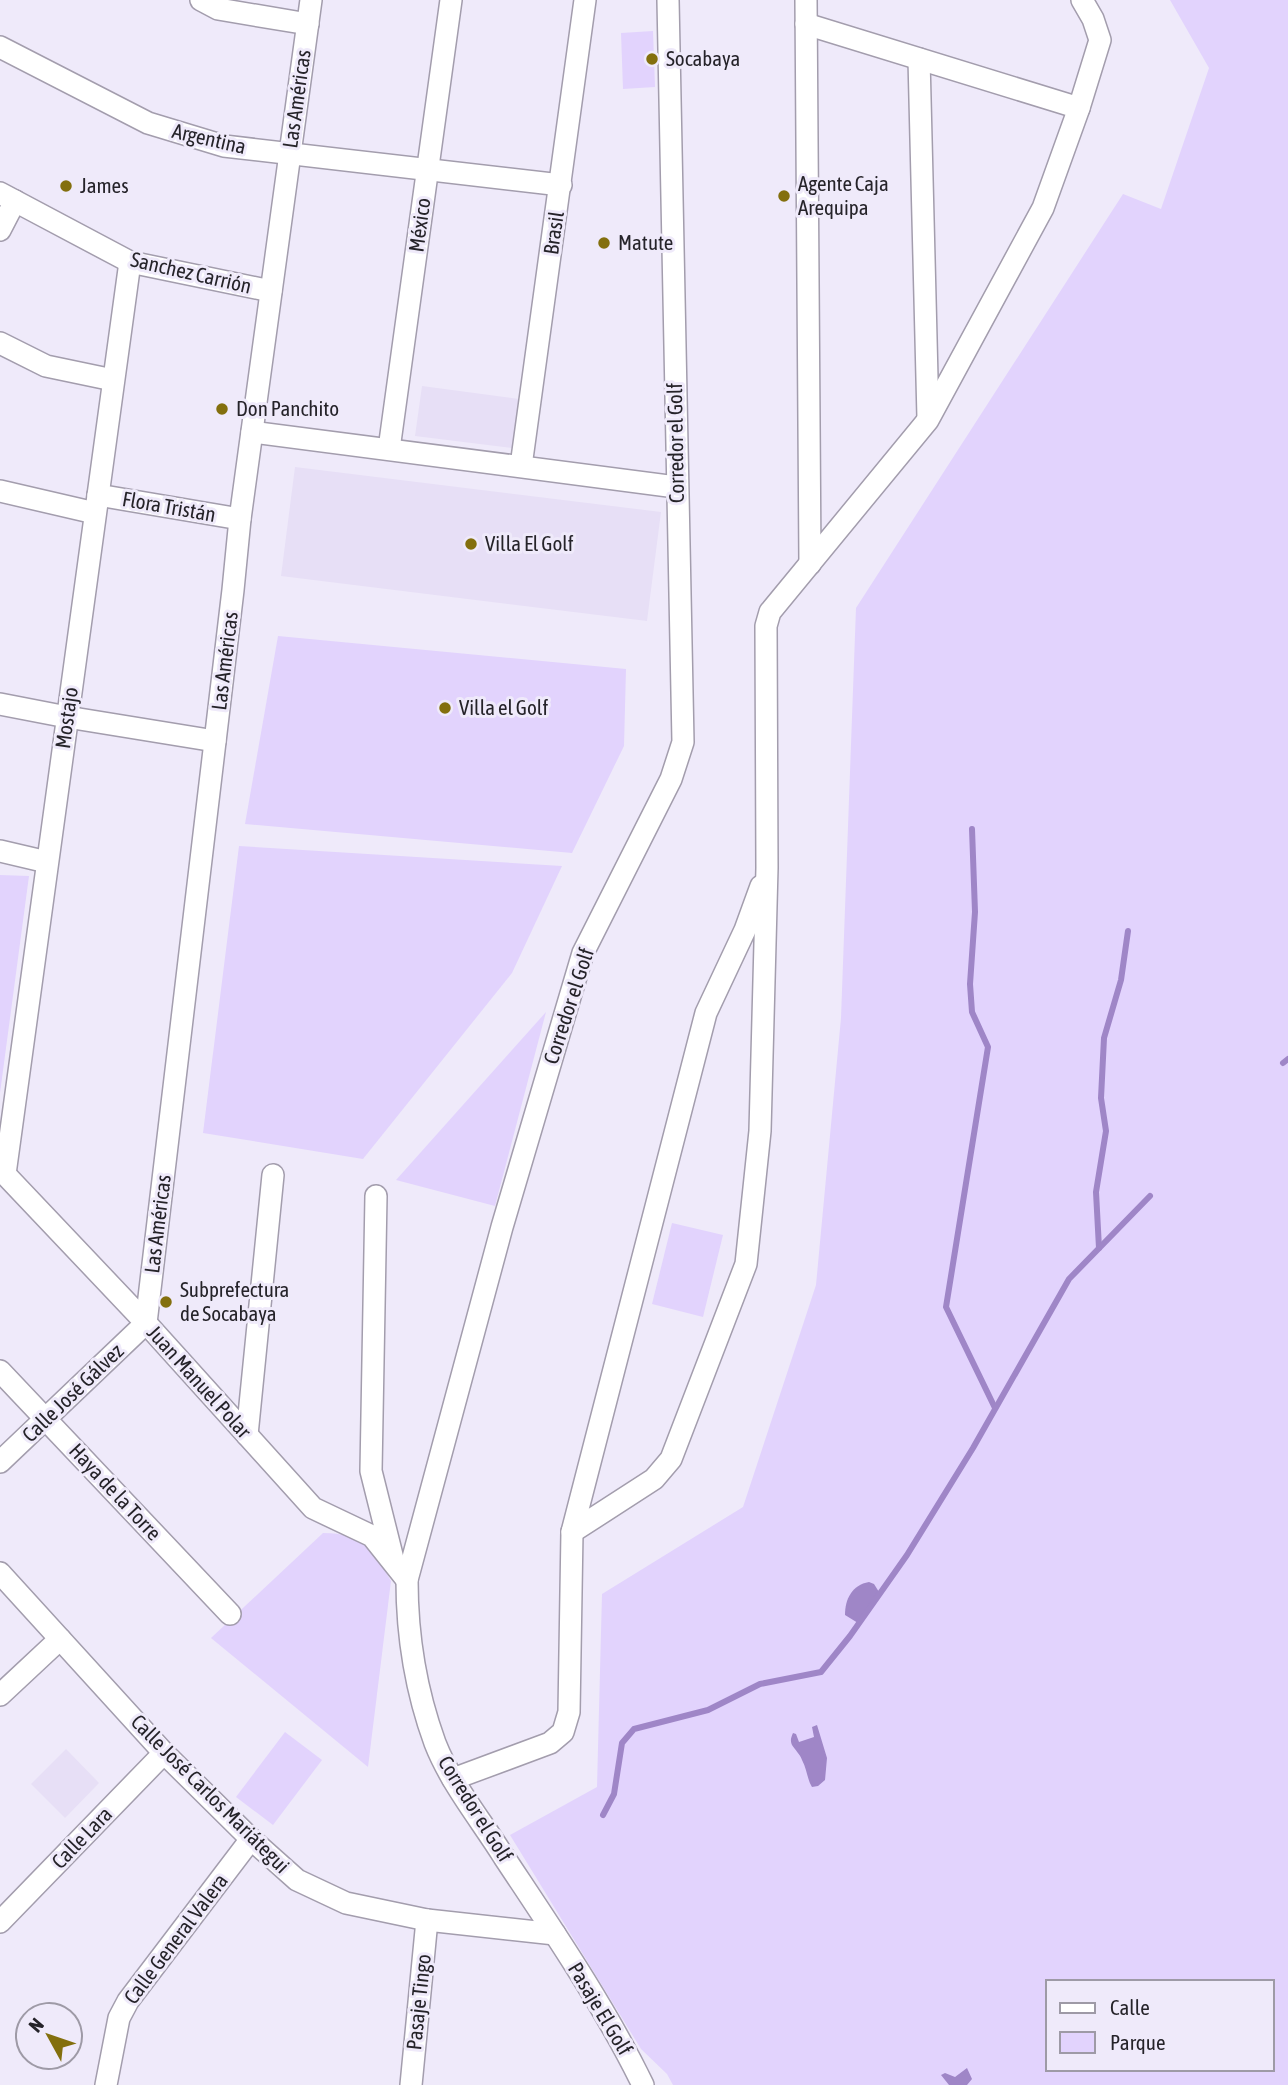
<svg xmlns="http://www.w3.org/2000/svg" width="1288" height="2085" font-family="'Asap Condensed',sans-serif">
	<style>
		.built { fill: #e7dff6 }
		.green { fill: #e2d3fd; fill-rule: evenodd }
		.water { fill: #9f86c7 }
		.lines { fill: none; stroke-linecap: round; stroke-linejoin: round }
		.stream { stroke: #9f86c7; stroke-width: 6 }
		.minor-casing { stroke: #a39dad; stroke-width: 24 }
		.minor { stroke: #fff; stroke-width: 21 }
		.poi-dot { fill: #836f0d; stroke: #efeafa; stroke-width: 2.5 }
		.labels { text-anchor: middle; stroke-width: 6; stroke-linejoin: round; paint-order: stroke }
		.poi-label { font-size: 21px; fill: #252329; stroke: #efeafa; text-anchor: start }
		.street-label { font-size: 21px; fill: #252329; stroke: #efeafa }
	</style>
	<rect width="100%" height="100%" fill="#efeafa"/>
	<g class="built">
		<polygon points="422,386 519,399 512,448 415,436"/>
		<polygon points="295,467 661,512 647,621 281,576"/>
		<polygon points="66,1749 99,1783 65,1818 31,1784"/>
	</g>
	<g class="green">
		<path d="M1170,0H1288V2085H673L667,2074L641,2049L510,1835L597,1787L602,1594L743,1507L816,1285L841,1018L856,608L1123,194L1161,209L1209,68ZM1048,1982H1272V2069H1048Z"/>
		<polygon points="653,31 655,87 623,89 621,33"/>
		<polygon points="278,636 626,669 624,746 572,853 245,824"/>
		<polygon points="239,846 562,866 512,973 363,1159 203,1133"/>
		<polygon points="0,875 29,876 0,1093"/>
		<polygon points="546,1012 495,1206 396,1180"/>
		<polygon points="672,1223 723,1235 703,1317 652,1304"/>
		<path d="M323,1533C362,1533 373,1549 391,1581L368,1767L211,1638Z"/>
		<polygon points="285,1732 322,1760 273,1825 236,1797"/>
	</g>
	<g class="water">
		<path d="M869,1582L874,1584L879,1592L858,1623L845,1615C845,1599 852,1585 869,1582Z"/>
		<path d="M817,1725L827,1758L825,1780L818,1786L812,1787C807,1779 807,1769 802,1760C800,1754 795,1750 792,1745C790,1740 791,1738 793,1733L796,1734L799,1742L814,1737L812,1727Z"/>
		<polygon points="967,2068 972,2079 967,2085 949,2085 941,2075 945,2073 955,2077"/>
	</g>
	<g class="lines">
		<g class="stream">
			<polyline points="972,829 975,912 970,984 972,1012 988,1047 946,1307 995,1408"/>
			<polyline points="1283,1063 1288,1059"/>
			<polyline points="1099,1248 1096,1192 1106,1131 1101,1098 1104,1038 1121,980 1128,931"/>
			<polyline points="603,1815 614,1794 622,1743 634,1729 708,1710 760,1684 821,1672 850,1636 907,1555 973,1448 1069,1279 1150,1196"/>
		</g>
		<g class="minor-casing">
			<g id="minor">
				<polyline points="201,0 218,9 308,24"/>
				<polyline points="806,0 810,564"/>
				<polyline points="806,24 1079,108"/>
				<polyline points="0,47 148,123 224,146 561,185"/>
				<polyline points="919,59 928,418"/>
				<polyline points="0,193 130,262 271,291"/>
				<polyline points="0,230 15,201"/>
				<polyline points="0,343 46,366 113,380"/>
				<polyline points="252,432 676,487"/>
				<polyline points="389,449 451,0"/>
				<polyline points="521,466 585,0"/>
				<polyline points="0,491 95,513"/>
				<polyline points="98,495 240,519"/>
				<polyline points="0,704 67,717 215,741"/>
				<polyline points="0,851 47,862"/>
				<polyline points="0,1169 146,1323 313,1508 372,1536 407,1580"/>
				<polyline points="5,1174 130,262"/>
				<polyline points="376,1196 371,1471 393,1559"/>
				<polyline points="146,1323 233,590 240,519 311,0"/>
				<polyline points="0,1371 230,1614"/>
				<polyline points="247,1435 273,1175"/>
				<polyline points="0,1462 146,1323"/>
				<polyline points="572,1532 654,1479 671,1459 746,1264 760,1131 767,868 766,626 770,612 928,420 1043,208 1079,108 1100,40 1093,19 1082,0"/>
				<polyline points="0,1573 164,1753 251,1839 297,1880 346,1903 427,1920 555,1934"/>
				<polyline points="0,1695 60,1639"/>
				<polyline points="453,1779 550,1743 563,1732 569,1712 572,1532 706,1013 745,930 761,886"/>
				<polyline points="0,1922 164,1753"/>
				<polyline points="106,2085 119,2018 128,2001 251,1839"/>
				<polyline points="411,2085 427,1920"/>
				<path d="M643,2085C604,2005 553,1931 504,1857C481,1820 451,1784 435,1743C416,1691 407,1635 407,1580L502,1227L583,953L671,779L683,742L668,0"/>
			</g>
		</g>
		<use href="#minor" class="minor"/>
	</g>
	<g class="poi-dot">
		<circle cx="652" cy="59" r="7"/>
		<circle cx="66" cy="186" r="7"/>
		<circle cx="784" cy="196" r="7"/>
		<circle cx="604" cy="243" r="7"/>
		<circle cx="222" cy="409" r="7"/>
		<circle cx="471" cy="544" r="7"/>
		<circle cx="445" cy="708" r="7"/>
		<circle cx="166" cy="1302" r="7"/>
	</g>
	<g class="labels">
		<g class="poi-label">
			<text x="666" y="66">Socabaya</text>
			<text x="798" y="191">Agente Caja<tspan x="798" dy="24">Arequipa</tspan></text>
			<text x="80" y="193">James</text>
			<text x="618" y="250">Matute</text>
			<text x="236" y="416">Don Panchito</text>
			<text x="485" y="551">Villa El Golf</text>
			<text x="459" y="715">Villa el Golf</text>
			<text x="180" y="1297">Subprefectura<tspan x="180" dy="24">de Socabaya</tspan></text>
		</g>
		<g class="street-label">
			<text transform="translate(297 99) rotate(-82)" y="7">Las Américas</text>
			<text transform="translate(209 139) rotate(13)" y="7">Argentina</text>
			<text transform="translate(420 225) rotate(-82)" y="7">México</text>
			<text transform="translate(554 233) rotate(-82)" y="7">Brasil</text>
			<text transform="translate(191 273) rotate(13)" y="7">Sanchez Carrión</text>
			<text transform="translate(676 443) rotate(-91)" y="7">Corredor el Golf</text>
			<text transform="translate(169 507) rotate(10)" y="7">Flora Tristán</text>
			<text transform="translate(225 661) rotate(-83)" y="7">Las Américas</text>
			<text transform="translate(67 718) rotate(-82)" y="7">Mostajo</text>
			<text transform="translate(569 1006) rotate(-72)" y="7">Corredor el Golf</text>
			<text transform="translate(158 1224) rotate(-83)" y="7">Las Américas</text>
			<text transform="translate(199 1382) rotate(48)" y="7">Juan Manuel Polar</text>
			<text transform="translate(73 1393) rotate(-44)" y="7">Calle José Gálvez</text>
			<text transform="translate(115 1492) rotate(47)" y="7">Haya de la Torre</text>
			<text transform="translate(210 1794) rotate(45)" y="7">Calle José Carlos Mariátegui</text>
			<text transform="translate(475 1809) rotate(58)" y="7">Corredor el Golf</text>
			<text transform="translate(82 1838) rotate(-46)" y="7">Calle Lara</text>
			<text transform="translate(176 1939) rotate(-53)" y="7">Calle General Valera</text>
			<text transform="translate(419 2002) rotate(-84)" y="7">Pasaje Tingo</text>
			<text transform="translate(600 2009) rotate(59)" y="7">Pasaje El Golf</text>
		</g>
	</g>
	<rect x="1046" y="1980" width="228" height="91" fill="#efeafa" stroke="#9e9aa6" stroke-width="2"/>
	<rect x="1060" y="2003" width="35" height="10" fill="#ffffff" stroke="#9e9aa6" stroke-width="2"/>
	<text x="1110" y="2015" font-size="21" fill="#252329">Calle</text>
	<rect x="1060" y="2032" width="35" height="21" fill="#e2d3fd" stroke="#9e9aa6" stroke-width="2"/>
	<text x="1110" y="2050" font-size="21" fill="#252329">Parque</text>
	<g transform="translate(49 2036) rotate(310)"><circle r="33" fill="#efeafa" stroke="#9e9aa6" stroke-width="2"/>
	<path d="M0-5L12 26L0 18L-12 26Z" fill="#836f0d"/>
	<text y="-10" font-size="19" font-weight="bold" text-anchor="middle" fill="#252329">N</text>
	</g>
</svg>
